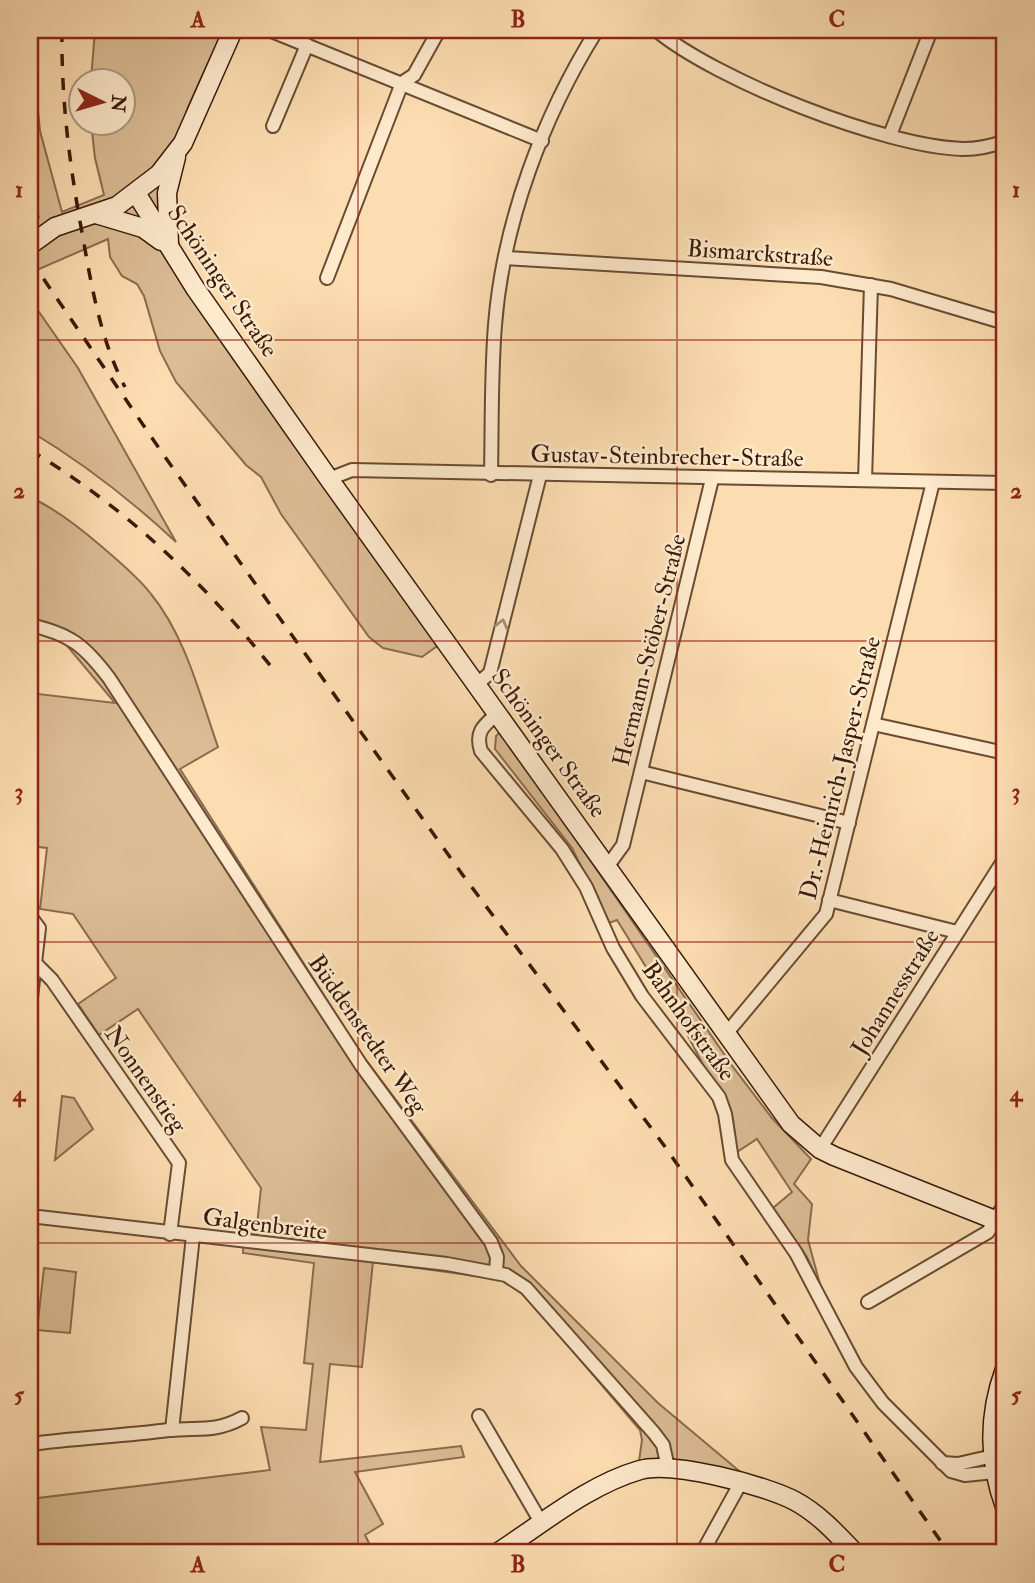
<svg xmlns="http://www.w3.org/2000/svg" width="1035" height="1583" font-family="'IM FELL Double Pica',serif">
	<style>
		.green { fill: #dbbc94; stroke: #8a6b4e; stroke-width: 2 }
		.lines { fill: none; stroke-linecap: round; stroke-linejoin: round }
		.street-casing { stroke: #694b32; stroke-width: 16 }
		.secondary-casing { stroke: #381a08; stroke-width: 21 }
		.street { stroke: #fde9cc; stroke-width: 12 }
		.secondary { stroke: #fde9cc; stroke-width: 18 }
		.rail { stroke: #381a08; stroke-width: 3.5; stroke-dasharray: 12 12; stroke-linecap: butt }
		.oneway { stroke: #a48c74 }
		.grid { fill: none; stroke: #8f2418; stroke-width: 2; stroke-opacity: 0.55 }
		.labels { text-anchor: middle; stroke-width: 5; stroke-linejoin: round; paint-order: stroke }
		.street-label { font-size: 24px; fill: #381a08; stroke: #fde9cc }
		.neatline { fill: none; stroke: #8f2418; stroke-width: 2.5 }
		.grid-label { font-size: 23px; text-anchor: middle; font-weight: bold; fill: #8f2418 }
	</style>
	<rect width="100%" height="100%" fill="#fcddb1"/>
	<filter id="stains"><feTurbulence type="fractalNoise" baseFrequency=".00286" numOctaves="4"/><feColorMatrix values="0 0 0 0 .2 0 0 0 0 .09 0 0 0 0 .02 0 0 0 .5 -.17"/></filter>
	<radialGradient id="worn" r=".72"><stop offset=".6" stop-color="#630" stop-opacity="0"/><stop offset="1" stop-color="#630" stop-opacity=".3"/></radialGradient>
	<g class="green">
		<polygon points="30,30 40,131 62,212 104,195 95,158 91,123 122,122 122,80 91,80 95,30 223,30 188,107 162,189 159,247 440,644 422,657 383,648 369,637 281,514 261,477 246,465 176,382 160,351 144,296 137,284 122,276 110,257 108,239 30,273 30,225 39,217 30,194"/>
		<path d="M30,299L78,368L176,542C130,499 83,463 30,431Z"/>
		<path d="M30,497C56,509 79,527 101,546C118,561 137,576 151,594C186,637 200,696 218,747L180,769L360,1052L521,1266L658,1403L744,1475L663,1458L639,1461L642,1440L640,1430L497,1262L476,1276L373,1262L362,1367L330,1364L320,1462L461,1446L464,1457L355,1472L383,1524L365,1535L374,1553H30V1499L270,1470L261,1427L306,1430L313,1364L304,1363L314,1263L243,1253L244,1232L256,1234L261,1188L138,1009L99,1035L78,1004L116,978L73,914L40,909L47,848L30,846V693L115,703L64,642L34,631V618L30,617Z"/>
		<polygon points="501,731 733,1067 772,1118 811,1159 794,1184 812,1204 808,1240 821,1288 807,1257 773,1208 792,1192 757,1139 737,1152 733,1119 724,1097 712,1082 686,1032 617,920 609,923 572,848 495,749 496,736"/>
		<polygon points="62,1096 74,1098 93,1129 55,1160"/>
		<polygon points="44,1268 76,1272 70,1333 37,1330"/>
	</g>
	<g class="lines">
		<g class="street-casing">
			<g id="street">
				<polyline points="269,30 542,141"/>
				<path d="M656,30C716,80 885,147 963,149C978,149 992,146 1005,141"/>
				<polyline points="273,126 307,45"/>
				<polyline points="890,135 931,30"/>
				<polyline points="506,258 821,277 891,289 1005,323"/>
				<polyline points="327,278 402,83 414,75 439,30"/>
				<path d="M491,475C492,425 491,375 495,325C503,223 543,116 597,30"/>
				<polyline points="329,479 352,470 1005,483"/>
				<polyline points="865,480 871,285"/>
				<path d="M30,625C70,634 84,645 109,678L361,1065L491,1242L497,1257L496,1272"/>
				<polyline points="476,685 490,673 540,475"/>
				<path d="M497,714C483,726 475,732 481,751L562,849L586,887L613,948L642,996L719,1097L725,1114L732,1160L796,1253L856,1367L883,1403L951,1471L965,1475L995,1472"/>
				<polyline points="873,724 1005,753"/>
				<polyline points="641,772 849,823"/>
				<polyline points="607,867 623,845 712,479"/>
				<polyline points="829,900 957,932"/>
				<polyline points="30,916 39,928 30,1006"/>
				<polyline points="35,963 52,980 179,1163 170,1234"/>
				<polyline points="726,1034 826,914 933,482"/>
				<polyline points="820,1149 1005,858"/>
				<polyline points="30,1216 447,1264 506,1275 526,1288 654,1433 663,1445 668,1468"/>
				<polyline points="868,1302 988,1232 1005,1203"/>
				<polyline points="479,1416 542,1524"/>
				<polyline points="172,1430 193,1236"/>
				<path d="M30,1444C77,1438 122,1436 169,1430C198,1427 214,1433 242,1418"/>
				<polyline points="942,1463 958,1464 993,1456"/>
				<polyline points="702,1553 740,1484"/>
			</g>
		</g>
		<g class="secondary-casing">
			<g id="secondary">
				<polyline points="136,193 195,288 329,479 791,1124 820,1149 834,1156 1005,1224"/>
				<polyline points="96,214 143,228 161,241"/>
				<polyline points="169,244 167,193 176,157"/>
				<polyline points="30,245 55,227 117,206 159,174 183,143 233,30"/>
				<path d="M1005,1369C988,1415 988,1460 1005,1507"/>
				<path d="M497,1553C542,1524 588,1485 640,1470C672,1461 765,1485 795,1501C819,1514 837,1534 855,1553"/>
			</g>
		</g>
		<use href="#street" class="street"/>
		<use href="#secondary" class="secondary"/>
		<g class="rail">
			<path d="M62,30C61,101 70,168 83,238C92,289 101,341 125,387"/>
			<polyline points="30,259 165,457 462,874 663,1144 949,1553"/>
			<path d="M30,450C125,507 204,582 273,669"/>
		</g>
	</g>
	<defs><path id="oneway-chevron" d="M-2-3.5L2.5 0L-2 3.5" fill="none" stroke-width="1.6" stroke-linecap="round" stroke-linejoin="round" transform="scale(1.75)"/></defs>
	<use class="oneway" href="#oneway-chevron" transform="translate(502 624) rotate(-76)"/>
	<path class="grid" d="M358,30V1553M677,30V1553M30,340H1005M30,641H1005M30,942H1005M30,1243H1005"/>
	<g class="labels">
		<g class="street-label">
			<text transform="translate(760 253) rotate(4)" y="8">Bismarckstraße</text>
			<text transform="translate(223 281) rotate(56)" y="8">Schöninger Straße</text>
			<text transform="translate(667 456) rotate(1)" y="8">Gustav-Steinbrecher-Straße</text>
			<text transform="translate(649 650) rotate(-76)" y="8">Hermann-Stöber-Straße</text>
			<text transform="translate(549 743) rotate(54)" y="8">Schöninger Straße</text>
			<text transform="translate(840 768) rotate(-76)" y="8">Dr.-Heinrich-Jasper-Straße</text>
			<text transform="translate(895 992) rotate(-58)" y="8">Johannesstraße</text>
			<text transform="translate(689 1021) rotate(54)" y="8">Bahnhofstraße</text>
			<text transform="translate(368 1034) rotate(55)" y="8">Büddenstedter Weg</text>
			<text transform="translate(146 1079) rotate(55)" y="8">Nonnenstieg</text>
			<text transform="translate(265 1224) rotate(7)" y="8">Galgenbreite</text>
		</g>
	</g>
	<rect width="1035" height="1583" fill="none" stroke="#fcddb1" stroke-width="77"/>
	<g transform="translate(102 102) rotate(95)"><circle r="33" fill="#fde9cc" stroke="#ae967e" stroke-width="2"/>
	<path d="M0-5L12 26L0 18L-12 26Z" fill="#8f2418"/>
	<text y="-10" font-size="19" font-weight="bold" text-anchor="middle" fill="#381a08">N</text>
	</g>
	<rect x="38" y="38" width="958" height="1506" class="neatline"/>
	<g class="grid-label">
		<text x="198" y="27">A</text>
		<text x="518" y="27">B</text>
		<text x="837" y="27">C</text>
		<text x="19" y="197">1</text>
		<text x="1016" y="197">1</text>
		<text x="19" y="498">2</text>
		<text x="1016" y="498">2</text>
		<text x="19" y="799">3</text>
		<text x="1016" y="799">3</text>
		<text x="19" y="1101">4</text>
		<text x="1016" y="1101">4</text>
		<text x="19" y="1402">5</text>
		<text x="1016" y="1402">5</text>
		<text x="198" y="1572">A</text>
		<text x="518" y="1572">B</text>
		<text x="837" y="1572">C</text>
	</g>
	<rect width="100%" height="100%" filter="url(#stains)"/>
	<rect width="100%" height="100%" fill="url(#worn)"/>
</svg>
